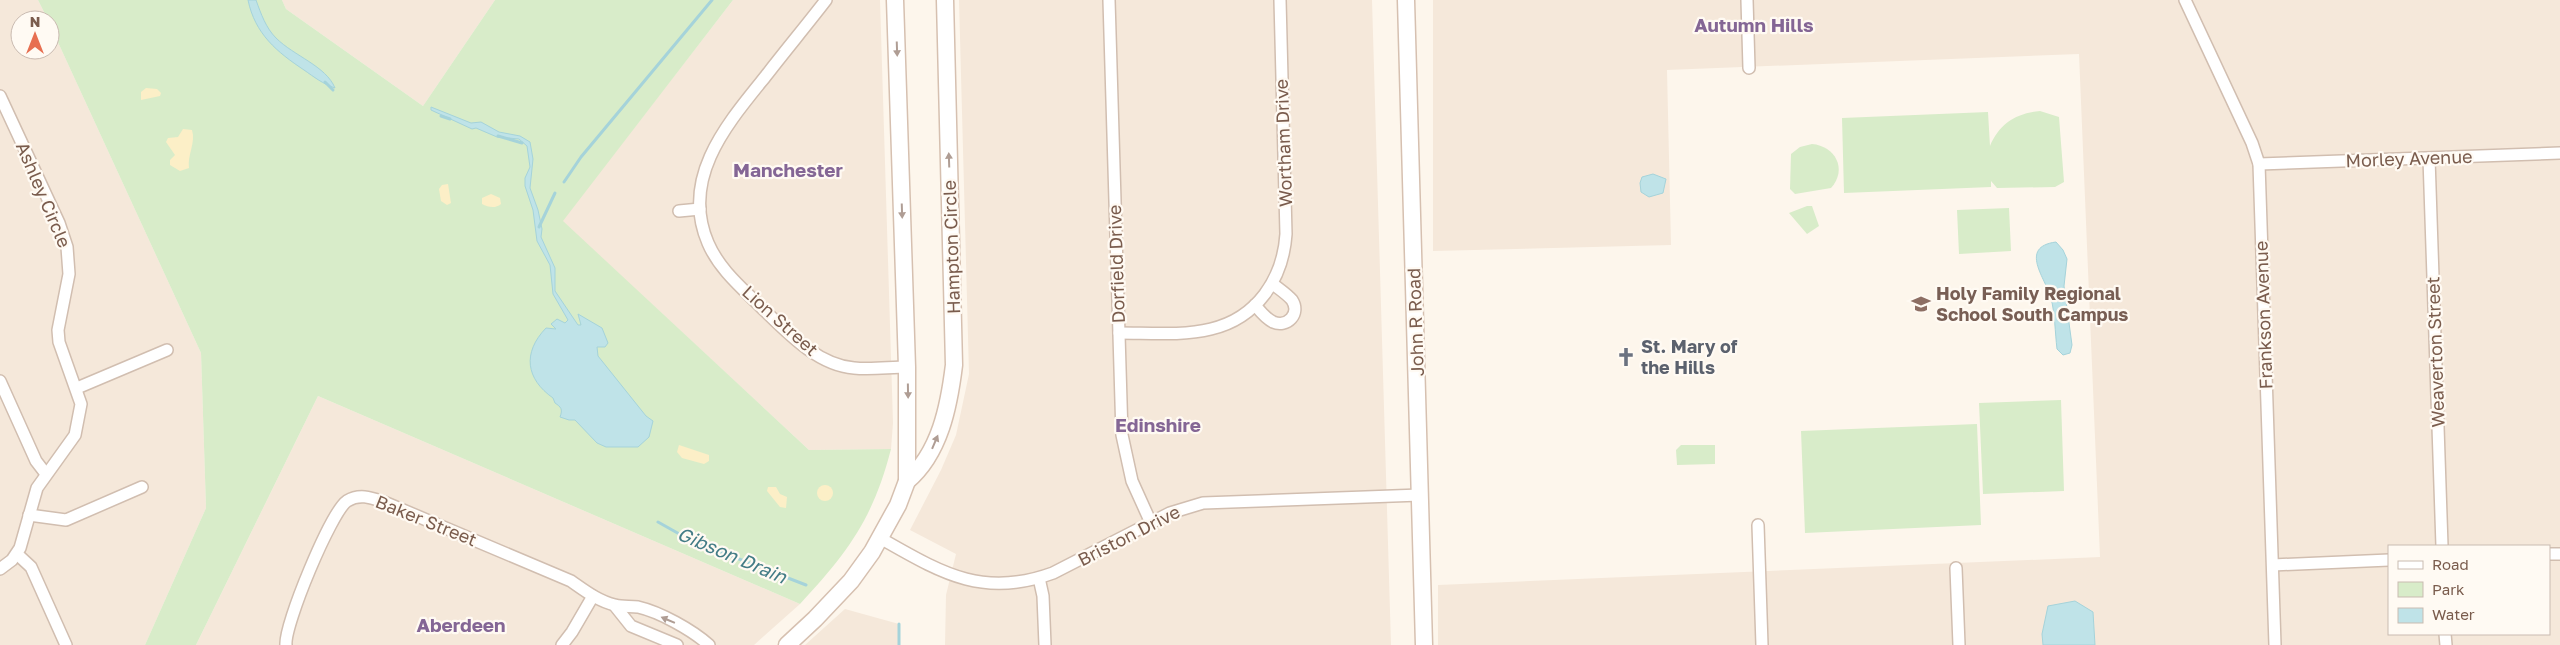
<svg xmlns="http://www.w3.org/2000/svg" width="2560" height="645" font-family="'Golos Text',sans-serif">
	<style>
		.residential { fill: #f5e8da; fill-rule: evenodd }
		.green { fill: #d8ecc9 }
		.sand { fill: #fcefc7 }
		.water { fill: #bfe3e8; stroke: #a5d3da }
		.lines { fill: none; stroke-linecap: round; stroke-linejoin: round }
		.stream { stroke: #a5d3da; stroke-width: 3 }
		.street-casing { stroke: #d1beb0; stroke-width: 14 }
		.secondary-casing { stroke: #d6c0b0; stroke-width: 19 }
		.street { stroke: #fff; stroke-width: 11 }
		.secondary { stroke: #fff; stroke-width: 16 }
		.oneway { fill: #af9d94 }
		.labels { text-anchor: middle; stroke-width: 4.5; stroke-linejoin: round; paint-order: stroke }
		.street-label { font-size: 18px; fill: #7a5c4d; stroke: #fffaf3 }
		.education-label { font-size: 18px; font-weight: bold; fill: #785e54; stroke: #fffaf3; text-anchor: start }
		.worship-label { font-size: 18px; font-weight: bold; fill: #5b616d; stroke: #fffaf3; text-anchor: start }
		.neighbourhood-label { font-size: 19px; font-weight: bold; fill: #846695; stroke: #fffaf3 }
		.water-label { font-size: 19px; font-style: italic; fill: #437c86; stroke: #fffaf3 }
	</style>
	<rect width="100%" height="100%" fill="#fdf6ec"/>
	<g class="residential">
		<polygon points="0,0 38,0 48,20 20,20 20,50 50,50 50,25 201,353 206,508 145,645 0,645"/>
		<polygon points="282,0 495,0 423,106 286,9"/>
		<polygon points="733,0 880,0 893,423 891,449 809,450 562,221"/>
		<polygon points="959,0 1372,0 1391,645 945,645 946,595 956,554 910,530 941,470 956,435 969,374"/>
		<path d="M1433,0H2560V645H1438V585L2100,557L2079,54L1667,70L1671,245L1433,251ZM2389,546H2549V634H2389Z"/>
		<polygon points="318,396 800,604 754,645 196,645"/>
		<polygon points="845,609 899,624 899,645 805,645"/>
	</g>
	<g class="green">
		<path d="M38,0H282L286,9L423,106L495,0H733L563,221L809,450L891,449C873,519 848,552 800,604L318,396L196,645H145L206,508L201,353L50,25V20H48Z"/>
		<path d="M2040,111L2059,117L2064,182L2055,187L1997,188L1991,181V187L1844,193L1842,118L1988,112L1990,146C1999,124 2016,113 2040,111Z"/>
		<path d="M1812,144C1835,146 1848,169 1831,188L1795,194L1790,189L1791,154L1800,147Z"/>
		<polygon points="1807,206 1812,206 1819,226 1807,234 1789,213"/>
		<polygon points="2009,208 2011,251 1959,254 1957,210"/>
		<polygon points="2061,400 2064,491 1983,494 1979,403"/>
		<polygon points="1977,424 1981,525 1805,533 1801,431"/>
		<polygon points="1681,445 1715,445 1715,464 1677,465 1676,450"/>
	</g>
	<g class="sand">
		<polygon points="146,88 157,89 161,93 160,96 141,100 141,92"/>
		<path d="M183,129L192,130C196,143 187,155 189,168L180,171L170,165V160L175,155L166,142L168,138L178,137Z"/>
		<polygon points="448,184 451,203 447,205 441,201 439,189 442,185"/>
		<path d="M491,194L500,198L501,204C495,209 488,207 482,204V198Z"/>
		<polygon points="679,445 709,455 709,461 704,464 682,458 677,452"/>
		<circle cx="825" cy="493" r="8"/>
		<polygon points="768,487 776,487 780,494 787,497 786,508 780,507 767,491"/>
	</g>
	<g class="water">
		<path d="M248,0H256C261,14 266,28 276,38C294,56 326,66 335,88C323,84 314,77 304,70C277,52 255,34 248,0Z"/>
		<path d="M431,107L471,123L481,122L499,132L520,136L530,142L533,159L530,188L538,210L542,229L541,237L555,268V291L578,325H581L578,314L602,328L608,343L605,347H597L598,356L646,416L653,421L649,437L638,447H606L597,443L575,420H569L560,417C563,409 561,407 555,403L553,398C526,379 522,353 546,328L556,329L551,324L557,319L565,323L568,320L553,294L550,265L537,241L533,210L525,186V178L530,167L527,146L519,139L497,137L476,128L472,129L431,110Z"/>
		<polygon points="1653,174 1666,179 1663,193 1649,197 1641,192 1640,183 1642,177"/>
		<path d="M2056,242L2063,250L2067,259L2064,286L2072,345L2070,353L2063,355L2057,349C2055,332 2055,314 2051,298C2046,279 2018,247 2056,242Z"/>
		<polygon points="2075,601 2093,612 2095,645 2043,645 2042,634 2048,606"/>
	</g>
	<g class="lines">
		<g class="stream">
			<polyline points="325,82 333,90"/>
			<polyline points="441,116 450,119"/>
			<polyline points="498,136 522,143"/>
			<polyline points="564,182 581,157 712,0"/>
			<polyline points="539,227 555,193"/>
			<polyline points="658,522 690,540 806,585"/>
			<polyline points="899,624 899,645"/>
		</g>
		<g class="street-casing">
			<g id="street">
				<path d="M826,0C806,26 785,51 765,77C727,124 680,178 708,243C719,269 742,288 761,307C787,332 817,365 854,368C871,370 890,367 907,367"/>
				<polyline points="1109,0 1122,435 1132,481 1151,523"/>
				<polyline points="1747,0 1749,68"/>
				<polyline points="2185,0 2252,143 2259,164 2275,645"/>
				<polyline points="0,96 59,223 67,247 69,274 58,330 59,342 81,404 75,435 37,488 20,548 12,560 0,569"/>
				<polyline points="2429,158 2442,546"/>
				<polyline points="2259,164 2560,153"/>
				<polyline points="679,211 700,209"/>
				<path d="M1255,305C1260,311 1265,318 1273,322C1287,328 1301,314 1292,300C1287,294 1279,289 1273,284"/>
				<path d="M1119,333C1149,333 1183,336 1211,329C1257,318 1283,279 1286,234L1280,0"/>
				<polyline points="0,381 36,461 46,474"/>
				<polyline points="77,388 167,350"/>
				<polyline points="29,515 66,520 142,487"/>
				<polyline points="1758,525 1762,645"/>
				<path d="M880,538C940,572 982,599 1053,573L1170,513L1203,503L1420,495"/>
				<polyline points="17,554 31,567 66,645"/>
				<polyline points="2549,554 2560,554"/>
				<polyline points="2273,565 2389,560"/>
				<polyline points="1956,568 1959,645"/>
				<polyline points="1039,578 1043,596 1045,645"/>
				<polyline points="615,606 631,626 677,645"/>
				<polyline points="2445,634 2446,645"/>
				<path d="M286,645C284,625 331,512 347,501C360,493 372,498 384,502L571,581C584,590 598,601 615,605C622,607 630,606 638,607C660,612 692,630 709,645"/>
				<polyline points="562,645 572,632 593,596"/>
			</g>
		</g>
		<g class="secondary-casing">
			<g id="secondary">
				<polyline points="1406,0 1424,645"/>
				<path d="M907,481C940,453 949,406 954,365L945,0"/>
				<polyline points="787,645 815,619 851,581 872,552 898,505 907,481 907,367 895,0"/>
			</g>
		</g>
		<use href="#street" class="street"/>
		<use href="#secondary" class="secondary"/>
	</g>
	<defs><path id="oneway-solid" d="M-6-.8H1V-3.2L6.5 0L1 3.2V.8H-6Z" transform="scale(1.25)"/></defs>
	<g class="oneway">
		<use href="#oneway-solid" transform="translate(897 49) rotate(88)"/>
		<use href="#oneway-solid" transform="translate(949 160) rotate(-92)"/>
		<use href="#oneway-solid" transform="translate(902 211) rotate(88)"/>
		<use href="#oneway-solid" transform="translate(908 391) rotate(89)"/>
		<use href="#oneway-solid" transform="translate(935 442) rotate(-67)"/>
		<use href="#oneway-solid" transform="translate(668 620) rotate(-157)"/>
	</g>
	<defs>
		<g id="school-bare" transform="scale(1.5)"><path d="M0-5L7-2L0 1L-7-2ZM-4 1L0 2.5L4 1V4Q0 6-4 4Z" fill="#8d6e63" stroke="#fffaf3" stroke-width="2.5" paint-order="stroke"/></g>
		<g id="church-bare" transform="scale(1.5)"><path d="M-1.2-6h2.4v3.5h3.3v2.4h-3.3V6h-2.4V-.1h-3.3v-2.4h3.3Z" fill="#6b7280" stroke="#fffaf3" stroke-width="2.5" paint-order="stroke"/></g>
	</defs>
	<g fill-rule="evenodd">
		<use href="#school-bare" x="1921" y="304"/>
		<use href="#church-bare" x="1626" y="357"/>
	</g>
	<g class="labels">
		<g class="street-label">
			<text transform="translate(1284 143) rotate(-92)" y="6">Wortham Drive</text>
			<text transform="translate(2409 159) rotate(-2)" y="6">Morley Avenue</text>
			<text transform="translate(43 195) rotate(67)" y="6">Ashley Circle</text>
			<text transform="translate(952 247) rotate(-92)" y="6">Hampton Circle</text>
			<text transform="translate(1117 264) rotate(-92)" y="6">Dorfield Drive</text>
			<text transform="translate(2264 315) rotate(-92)" y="6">Frankson Avenue</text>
			<text transform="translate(780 321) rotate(42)" y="6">Lion Street</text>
			<text transform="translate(1416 322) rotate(-92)" y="6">John R Road</text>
			<text transform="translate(2436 352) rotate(-92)" y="6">Weaverton Street</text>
			<text transform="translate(426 521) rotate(22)" y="6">Baker Street</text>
			<text transform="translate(1129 536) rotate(-27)" y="6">Briston Drive</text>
		</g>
		<g class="education-label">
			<text x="1936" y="300">Holy Family Regional<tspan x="1936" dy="21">School South Campus</tspan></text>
		</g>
		<g class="worship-label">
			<text x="1641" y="353">St. Mary of<tspan x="1641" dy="21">the Hills</tspan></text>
		</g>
		<g class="neighbourhood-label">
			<text x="1754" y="32">Autumn Hills</text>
			<text x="788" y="177">Manchester</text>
			<text x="1158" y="432">Edinshire</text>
			<text x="461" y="632">Aberdeen</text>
		</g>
		<g class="water-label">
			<text transform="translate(732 555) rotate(23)" y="7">Gibson Drain</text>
		</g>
	</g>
	<rect x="2388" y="545" width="162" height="90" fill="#fffaf3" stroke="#cabbb1"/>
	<rect x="2398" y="561" width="25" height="8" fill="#ffffff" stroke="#cabbb1"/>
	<text x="2432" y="570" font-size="15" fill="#7a5c4d">Road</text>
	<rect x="2398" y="582" width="25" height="15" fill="#d8ecc9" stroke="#cabbb1"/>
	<text x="2432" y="595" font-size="15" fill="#7a5c4d">Park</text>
	<rect x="2398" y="608" width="25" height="15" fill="#bfe3e8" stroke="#cabbb1"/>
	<text x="2432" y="620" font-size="15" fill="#7a5c4d">Water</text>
	<g transform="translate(35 35)"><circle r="24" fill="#fffaf3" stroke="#cabbb1"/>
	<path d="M0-4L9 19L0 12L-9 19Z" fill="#e76f51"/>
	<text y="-8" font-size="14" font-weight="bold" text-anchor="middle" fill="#7a5c4d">N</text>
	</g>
</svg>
